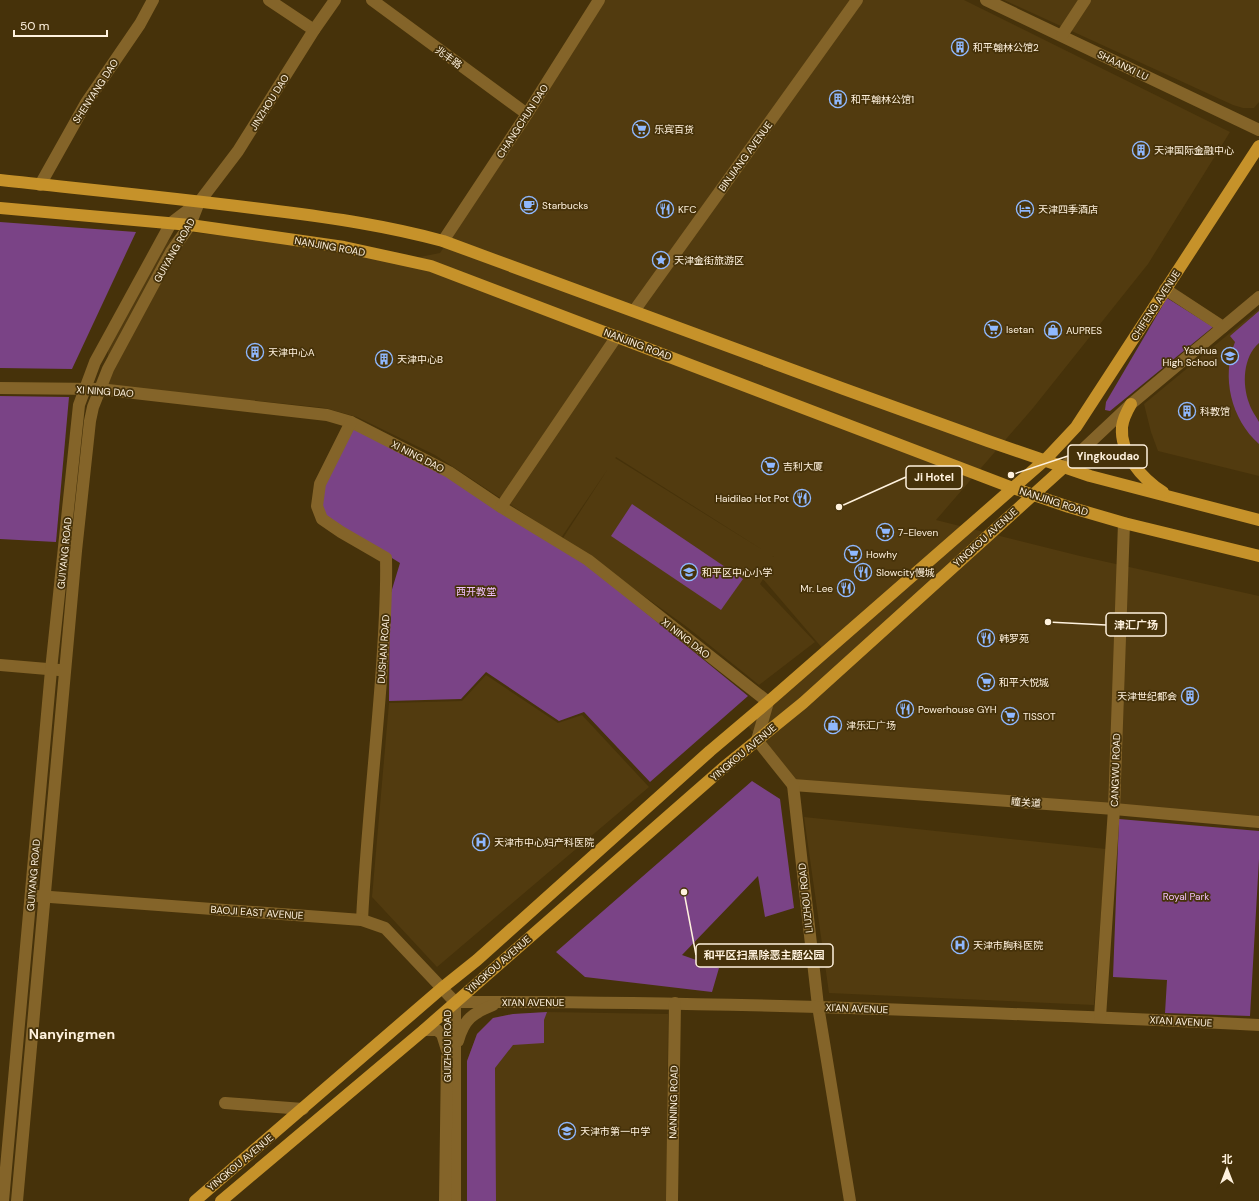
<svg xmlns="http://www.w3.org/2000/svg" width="1259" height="1201" font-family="'DM Sans','Noto Sans SC',sans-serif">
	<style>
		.built { fill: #523b0f }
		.green { fill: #7a4386 }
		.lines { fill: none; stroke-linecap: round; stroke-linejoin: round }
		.minor { stroke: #846429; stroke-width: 12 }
		.major { stroke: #c6922a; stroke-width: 12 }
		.labels { text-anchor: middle; stroke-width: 3.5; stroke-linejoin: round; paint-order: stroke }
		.poi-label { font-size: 10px; fill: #fff2de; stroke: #46320a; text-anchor: start }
		.street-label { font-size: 10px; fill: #fff2de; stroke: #46320a }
		.park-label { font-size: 10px; fill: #f1c0fc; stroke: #46320a }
		.district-label { font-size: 14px; font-weight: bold; fill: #fff2de; stroke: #46320a }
		.leader { fill: none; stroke: #fff2de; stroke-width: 1.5 }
		.callout-dot { fill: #fff2de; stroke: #46320a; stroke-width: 1.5 }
		.callout { fill: #46320a; stroke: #fff2de; stroke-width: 1.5 }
		.callout-label { font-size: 11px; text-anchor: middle; font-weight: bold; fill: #fff2de }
	</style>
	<rect width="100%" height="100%" fill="#46320a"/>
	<g class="built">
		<polygon points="605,0 964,0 1230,132 1148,264 1033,408 936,520 1080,556 1259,596 1259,818 796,788 748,726 829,656 763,579 760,584 815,642 759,685 687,627 563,538 615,458 774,557 616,457 561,538 435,455 357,417 325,408 107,385 108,349 165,244 181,231 315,246 395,262 440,253 533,113"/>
		<polygon points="1004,0 1259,0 1259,102 1254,108 1243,108 1233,105"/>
		<polygon points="1259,309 1259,476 1158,451 1151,432 1144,404"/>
		<polygon points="486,675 558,723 582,715 649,787 437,967 372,897 389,703 462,701"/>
		<polygon points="804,817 1106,849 1094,1005 829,993"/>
		<polygon points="547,1012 668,1014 667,1201 467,1201 467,1061 477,1034 493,1018 513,1014"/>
	</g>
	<g class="green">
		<polygon points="0,222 136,232 72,369 0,368"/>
		<polygon points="1167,298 1213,327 1110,411 1105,410 1106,402"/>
		<path d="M1259,311V343C1243,357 1242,384 1249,403C1251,410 1256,416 1259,422C1259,428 1259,438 1259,444C1231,419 1221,377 1235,342L1230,336Z"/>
		<polygon points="0,396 69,397 56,542 0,539"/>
		<polygon points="353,427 448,476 585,563 748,696 650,782 584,712 559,721 486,672 461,699 389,701 390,596 400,563 324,516 319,505 322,484"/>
		<polygon points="632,504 743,579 721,610 611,536"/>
		<polygon points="752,781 780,799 794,908 765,917 758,876 682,955 719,968 712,992 585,977 556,952"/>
		<polygon points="1119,819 1259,831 1259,859 1250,1016 1165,1013 1167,980 1113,977"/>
		<polygon points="547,1012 544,1020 544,1043 513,1045 495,1068 496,1201 467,1201 467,1061 477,1034 493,1018 513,1014"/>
	</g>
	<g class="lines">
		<g class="minor">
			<polyline points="269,0 314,30"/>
			<polyline points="372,0 527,114"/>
			<polyline points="986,0 1259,130"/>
			<polyline points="1062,35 1085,0"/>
			<polyline points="40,185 86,103 140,24 153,0"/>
			<polyline points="443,241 527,114 599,0"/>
			<polyline points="1165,289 1223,327"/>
			<polyline points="634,311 857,0"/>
			<polyline points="0,388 99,389 327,415 351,422 449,472 501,507 588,560 768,702 757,740 793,785"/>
			<path d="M351,422L320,484L317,506L322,519L341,532L386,558C387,599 384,639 381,680C375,760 366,840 362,920"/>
			<polyline points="1064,467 1131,404 1259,297"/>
			<polyline points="501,507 617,336"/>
			<polyline points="0,665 59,670"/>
			<polyline points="793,785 1114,809 1259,822"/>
			<polyline points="793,785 818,1006 850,1201"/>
			<polyline points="37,896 362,920 385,928 455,1002 455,1201"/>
			<path d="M455,1002C723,1001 991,1012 1259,1025"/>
			<polyline points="1100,1017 1114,809 1124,523"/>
			<polyline points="424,1030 437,1030 442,1034 447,1050"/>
			<path d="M458,1041C464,1019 473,1013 493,1005"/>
			<polyline points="225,1103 303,1109"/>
			<polyline points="3,1201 51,670 79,405 95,362 171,223 200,201 238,151 314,30 335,0"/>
			<polyline points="17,1201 76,551 90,421 93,407 108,369 171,252 190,225 199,202"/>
			<polyline points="445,1201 447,1057"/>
			<polyline points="672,1201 675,1003"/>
		</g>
		<g class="major">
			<path d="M0,180C92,190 185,199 277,211C333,218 388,226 443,241L844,389L988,441L1090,476L1259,520"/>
			<polyline points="0,208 190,225 344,247 431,266 1013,488 1069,507 1124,523 1259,556"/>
			<path d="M1131,404C1127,411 1123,418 1122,427C1120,453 1142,479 1163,492"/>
			<polyline points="195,1201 442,988 477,960 710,751 768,702 1045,460 1076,427 1259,146"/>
			<polyline points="221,1201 424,1030 723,768 803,703 1064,467"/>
		</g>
	</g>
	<defs>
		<g id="building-ring" transform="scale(0.9)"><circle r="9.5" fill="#46320a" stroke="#8fb8fd" stroke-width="1.5"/><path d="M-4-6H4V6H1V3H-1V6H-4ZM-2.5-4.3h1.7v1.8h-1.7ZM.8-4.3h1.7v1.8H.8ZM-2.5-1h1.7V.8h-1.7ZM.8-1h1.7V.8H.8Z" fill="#8fb8fd"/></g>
		<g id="supermarket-ring" transform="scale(0.9)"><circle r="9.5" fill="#46320a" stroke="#8fb8fd" stroke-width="1.5"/><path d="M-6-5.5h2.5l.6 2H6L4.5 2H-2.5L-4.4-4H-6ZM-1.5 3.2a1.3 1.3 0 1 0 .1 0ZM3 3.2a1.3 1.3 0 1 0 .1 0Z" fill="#8fb8fd"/></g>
		<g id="cafe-ring" transform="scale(0.9)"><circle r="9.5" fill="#46320a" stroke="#8fb8fd" stroke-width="1.5"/><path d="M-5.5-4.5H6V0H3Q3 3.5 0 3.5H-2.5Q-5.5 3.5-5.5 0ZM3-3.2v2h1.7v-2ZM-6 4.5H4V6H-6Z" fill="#8fb8fd"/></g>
		<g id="restaurant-ring" transform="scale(0.9)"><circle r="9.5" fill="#46320a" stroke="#8fb8fd" stroke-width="1.5"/><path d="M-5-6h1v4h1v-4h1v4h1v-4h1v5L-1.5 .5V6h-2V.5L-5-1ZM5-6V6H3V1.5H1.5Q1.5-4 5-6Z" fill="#8fb8fd"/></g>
		<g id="hotel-ring" transform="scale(0.9)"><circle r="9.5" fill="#46320a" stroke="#8fb8fd" stroke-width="1.5"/><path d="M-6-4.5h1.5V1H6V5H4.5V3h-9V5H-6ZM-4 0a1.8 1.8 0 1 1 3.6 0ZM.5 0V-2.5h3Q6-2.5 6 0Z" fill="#8fb8fd"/></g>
		<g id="sight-ring" transform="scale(0.9)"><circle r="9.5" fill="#46320a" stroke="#8fb8fd" stroke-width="1.5"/><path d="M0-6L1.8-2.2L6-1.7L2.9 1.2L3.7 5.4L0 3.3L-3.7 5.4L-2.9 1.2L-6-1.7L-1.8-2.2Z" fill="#8fb8fd"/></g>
		<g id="shop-ring" transform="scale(0.9)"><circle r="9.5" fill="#46320a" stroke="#8fb8fd" stroke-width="1.5"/><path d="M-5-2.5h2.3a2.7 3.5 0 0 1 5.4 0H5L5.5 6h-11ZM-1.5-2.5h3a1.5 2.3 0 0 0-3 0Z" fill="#8fb8fd"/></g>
		<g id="school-ring" transform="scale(0.9)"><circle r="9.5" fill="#46320a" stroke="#8fb8fd" stroke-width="1.5"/><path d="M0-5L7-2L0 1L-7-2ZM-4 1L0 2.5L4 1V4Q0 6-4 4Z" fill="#8fb8fd"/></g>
		<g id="hospital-ring" transform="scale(0.9)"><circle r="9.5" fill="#46320a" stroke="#8fb8fd" stroke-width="1.5"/><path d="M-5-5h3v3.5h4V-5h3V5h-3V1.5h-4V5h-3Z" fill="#8fb8fd"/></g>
	</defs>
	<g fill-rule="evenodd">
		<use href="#building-ring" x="960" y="47"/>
		<use href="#building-ring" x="838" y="99"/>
		<use href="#supermarket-ring" x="641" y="129"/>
		<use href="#building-ring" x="1141" y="150"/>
		<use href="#cafe-ring" x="529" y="205"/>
		<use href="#restaurant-ring" x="665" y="209"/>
		<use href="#hotel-ring" x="1025" y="209"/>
		<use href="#sight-ring" x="661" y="260"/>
		<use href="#supermarket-ring" x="993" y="329"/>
		<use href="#shop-ring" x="1053" y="330"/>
		<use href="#building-ring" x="255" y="352"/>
		<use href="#school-ring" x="1230" y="356"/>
		<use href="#building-ring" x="384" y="359"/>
		<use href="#building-ring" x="1187" y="411"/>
		<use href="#supermarket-ring" x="770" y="466"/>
		<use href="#restaurant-ring" x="802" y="498"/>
		<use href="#supermarket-ring" x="885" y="532"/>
		<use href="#supermarket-ring" x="853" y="554"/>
		<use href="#school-ring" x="689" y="572"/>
		<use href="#restaurant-ring" x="863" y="572"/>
		<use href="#restaurant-ring" x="846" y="588"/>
		<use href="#restaurant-ring" x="986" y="638"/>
		<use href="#supermarket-ring" x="986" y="682"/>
		<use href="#building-ring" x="1190" y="696"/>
		<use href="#restaurant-ring" x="905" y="709"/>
		<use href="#supermarket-ring" x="1010" y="716"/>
		<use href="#shop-ring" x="833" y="725"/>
		<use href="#hospital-ring" x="481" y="842"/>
		<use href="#hospital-ring" x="960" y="945"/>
		<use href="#school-ring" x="567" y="1131"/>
	</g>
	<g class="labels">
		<g class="poi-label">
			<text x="973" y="51">和平翰林公馆2</text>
			<text x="851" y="103">和平翰林公馆1</text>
			<text x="654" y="133">乐宾百货</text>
			<text x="1154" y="154">天津国际金融中心</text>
			<text x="542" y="209">Starbucks</text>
			<text x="678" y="213">KFC</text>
			<text x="1038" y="213">天津四季酒店</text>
			<text x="674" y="264">天津金街旅游区</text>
			<text x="1006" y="333">Isetan</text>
			<text x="1066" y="334">AUPRES</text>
			<text x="1217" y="354" text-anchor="end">Yaohua<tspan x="1217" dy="12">High School</tspan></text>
			<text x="268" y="356">天津中心A</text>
			<text x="397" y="363">天津中心B</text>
			<text x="1200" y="415">科教馆</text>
			<text x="783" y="470">吉利大厦</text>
			<text x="789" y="502" text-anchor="end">Haidilao Hot Pot</text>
			<text x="898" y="536">7-Eleven</text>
			<text x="866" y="558">Howhy</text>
			<text x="702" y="576">和平区中心小学</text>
			<text x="876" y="576">Slowcity慢城</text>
			<text x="833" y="592" text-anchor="end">Mr. Lee</text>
			<text x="999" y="642">韩罗苑</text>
			<text x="999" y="686">和平大悦城</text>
			<text x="1177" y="700" text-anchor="end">天津世纪都会</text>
			<text x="918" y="713">Powerhouse GYH</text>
			<text x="1023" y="720">TISSOT</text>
			<text x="846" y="729">津乐汇广场</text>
			<text x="494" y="846">天津市中心妇产科医院</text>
			<text x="973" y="949">天津市胸科医院</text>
			<text x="580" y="1135">天津市第一中学</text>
		</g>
		<g class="street-label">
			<text transform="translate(449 57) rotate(36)" y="4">兆丰路</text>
			<text transform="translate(1123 65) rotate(26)" y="4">SHAANXI LU</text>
			<text transform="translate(95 91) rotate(-57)" y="4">SHENYANG DAO</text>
			<text transform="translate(269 102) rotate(-58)" y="4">JINZHOU DAO</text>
			<text transform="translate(522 121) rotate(-57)" y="4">CHANGCHUN DAO</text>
			<text transform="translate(745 156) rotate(-54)" y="4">BINJIANG AVENUE</text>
			<text transform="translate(330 246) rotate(10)" y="4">NANJING ROAD</text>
			<text transform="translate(174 250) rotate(-60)" y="4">GUIYANG ROAD</text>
			<text transform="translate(1155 305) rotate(-57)" y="4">CHIFENG AVENUE</text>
			<text transform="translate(638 344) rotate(21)" y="4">NANJING ROAD</text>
			<text transform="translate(105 391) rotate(4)" y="4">XI NING DAO</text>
			<text transform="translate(418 456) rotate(27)" y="4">XI NING DAO</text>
			<text transform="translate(1054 501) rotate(18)" y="4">NANJING ROAD</text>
			<text transform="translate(985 537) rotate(-42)" y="4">YINGKOU AVENUE</text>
			<text transform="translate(64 553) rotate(-84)" y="4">GUIYANG ROAD</text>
			<text transform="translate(686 638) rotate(38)" y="4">XI NING DAO</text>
			<text transform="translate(383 649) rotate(-86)" y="4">DUSHAN ROAD</text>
			<text transform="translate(743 752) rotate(-40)" y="4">YINGKOU AVENUE</text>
			<text transform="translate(1115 770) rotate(-88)" y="4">CANGWU ROAD</text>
			<text transform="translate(1026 802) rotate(4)" y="4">瞳关道</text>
			<text transform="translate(33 875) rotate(-85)" y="4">GUIYANG ROAD</text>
			<text transform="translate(805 898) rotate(-96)" y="4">LIUZHOU ROAD</text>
			<text transform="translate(257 912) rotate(4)" y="4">BAOJI EAST AVENUE</text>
			<text transform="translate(498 964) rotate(-41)" y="4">YINGKOU AVENUE</text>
			<text x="533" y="1006">XI'AN AVENUE</text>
			<text transform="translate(857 1008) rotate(2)" y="4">XI'AN AVENUE</text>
			<text transform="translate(1181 1021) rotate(3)" y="4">XI'AN AVENUE</text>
			<text transform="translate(447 1046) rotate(-90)" y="4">GUIZHOU ROAD</text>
			<text transform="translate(673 1102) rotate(-89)" y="4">NANNING ROAD</text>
			<text transform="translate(240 1162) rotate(-40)" y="4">YINGKOU AVENUE</text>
		</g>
		<g class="park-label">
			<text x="476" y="595">西开教堂</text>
			<text x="1186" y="900">Royal Park</text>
		</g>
		<g class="district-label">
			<text x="72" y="1039">Nanyingmen</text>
		</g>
	</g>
	<path class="leader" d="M1011 475L1068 456M839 507L906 477M1048 622L1106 625M684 892L696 955"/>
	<g class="callout-dot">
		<circle cx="1011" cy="475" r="4"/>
		<circle cx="839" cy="507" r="4"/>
		<circle cx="1048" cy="622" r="4"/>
		<circle cx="684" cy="892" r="4"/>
	</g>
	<g class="callout">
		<rect x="1068" y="445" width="79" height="23" rx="4"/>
		<rect x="906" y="466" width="56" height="23" rx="4"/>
		<rect x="1106" y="613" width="60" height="23" rx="4"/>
		<rect x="696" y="944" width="137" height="23" rx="4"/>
	</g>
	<g class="callout-label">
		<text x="1108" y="460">Yingkoudao</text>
		<text x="934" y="481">Ji Hotel</text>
		<text x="1136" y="629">津汇广场</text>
		<text x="764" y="959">和平区扫黑除恶主题公园</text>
	</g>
	<g transform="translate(1227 1169)" stroke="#46320a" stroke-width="3" paint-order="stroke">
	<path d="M0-3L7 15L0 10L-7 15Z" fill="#fff2de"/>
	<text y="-6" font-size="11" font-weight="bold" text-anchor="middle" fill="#fff2de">北</text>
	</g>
	<path d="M14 30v6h93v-6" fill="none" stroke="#fff2de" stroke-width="2"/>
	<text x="20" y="30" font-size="12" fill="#fff2de" stroke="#46320a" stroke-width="3" paint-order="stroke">50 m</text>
</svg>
